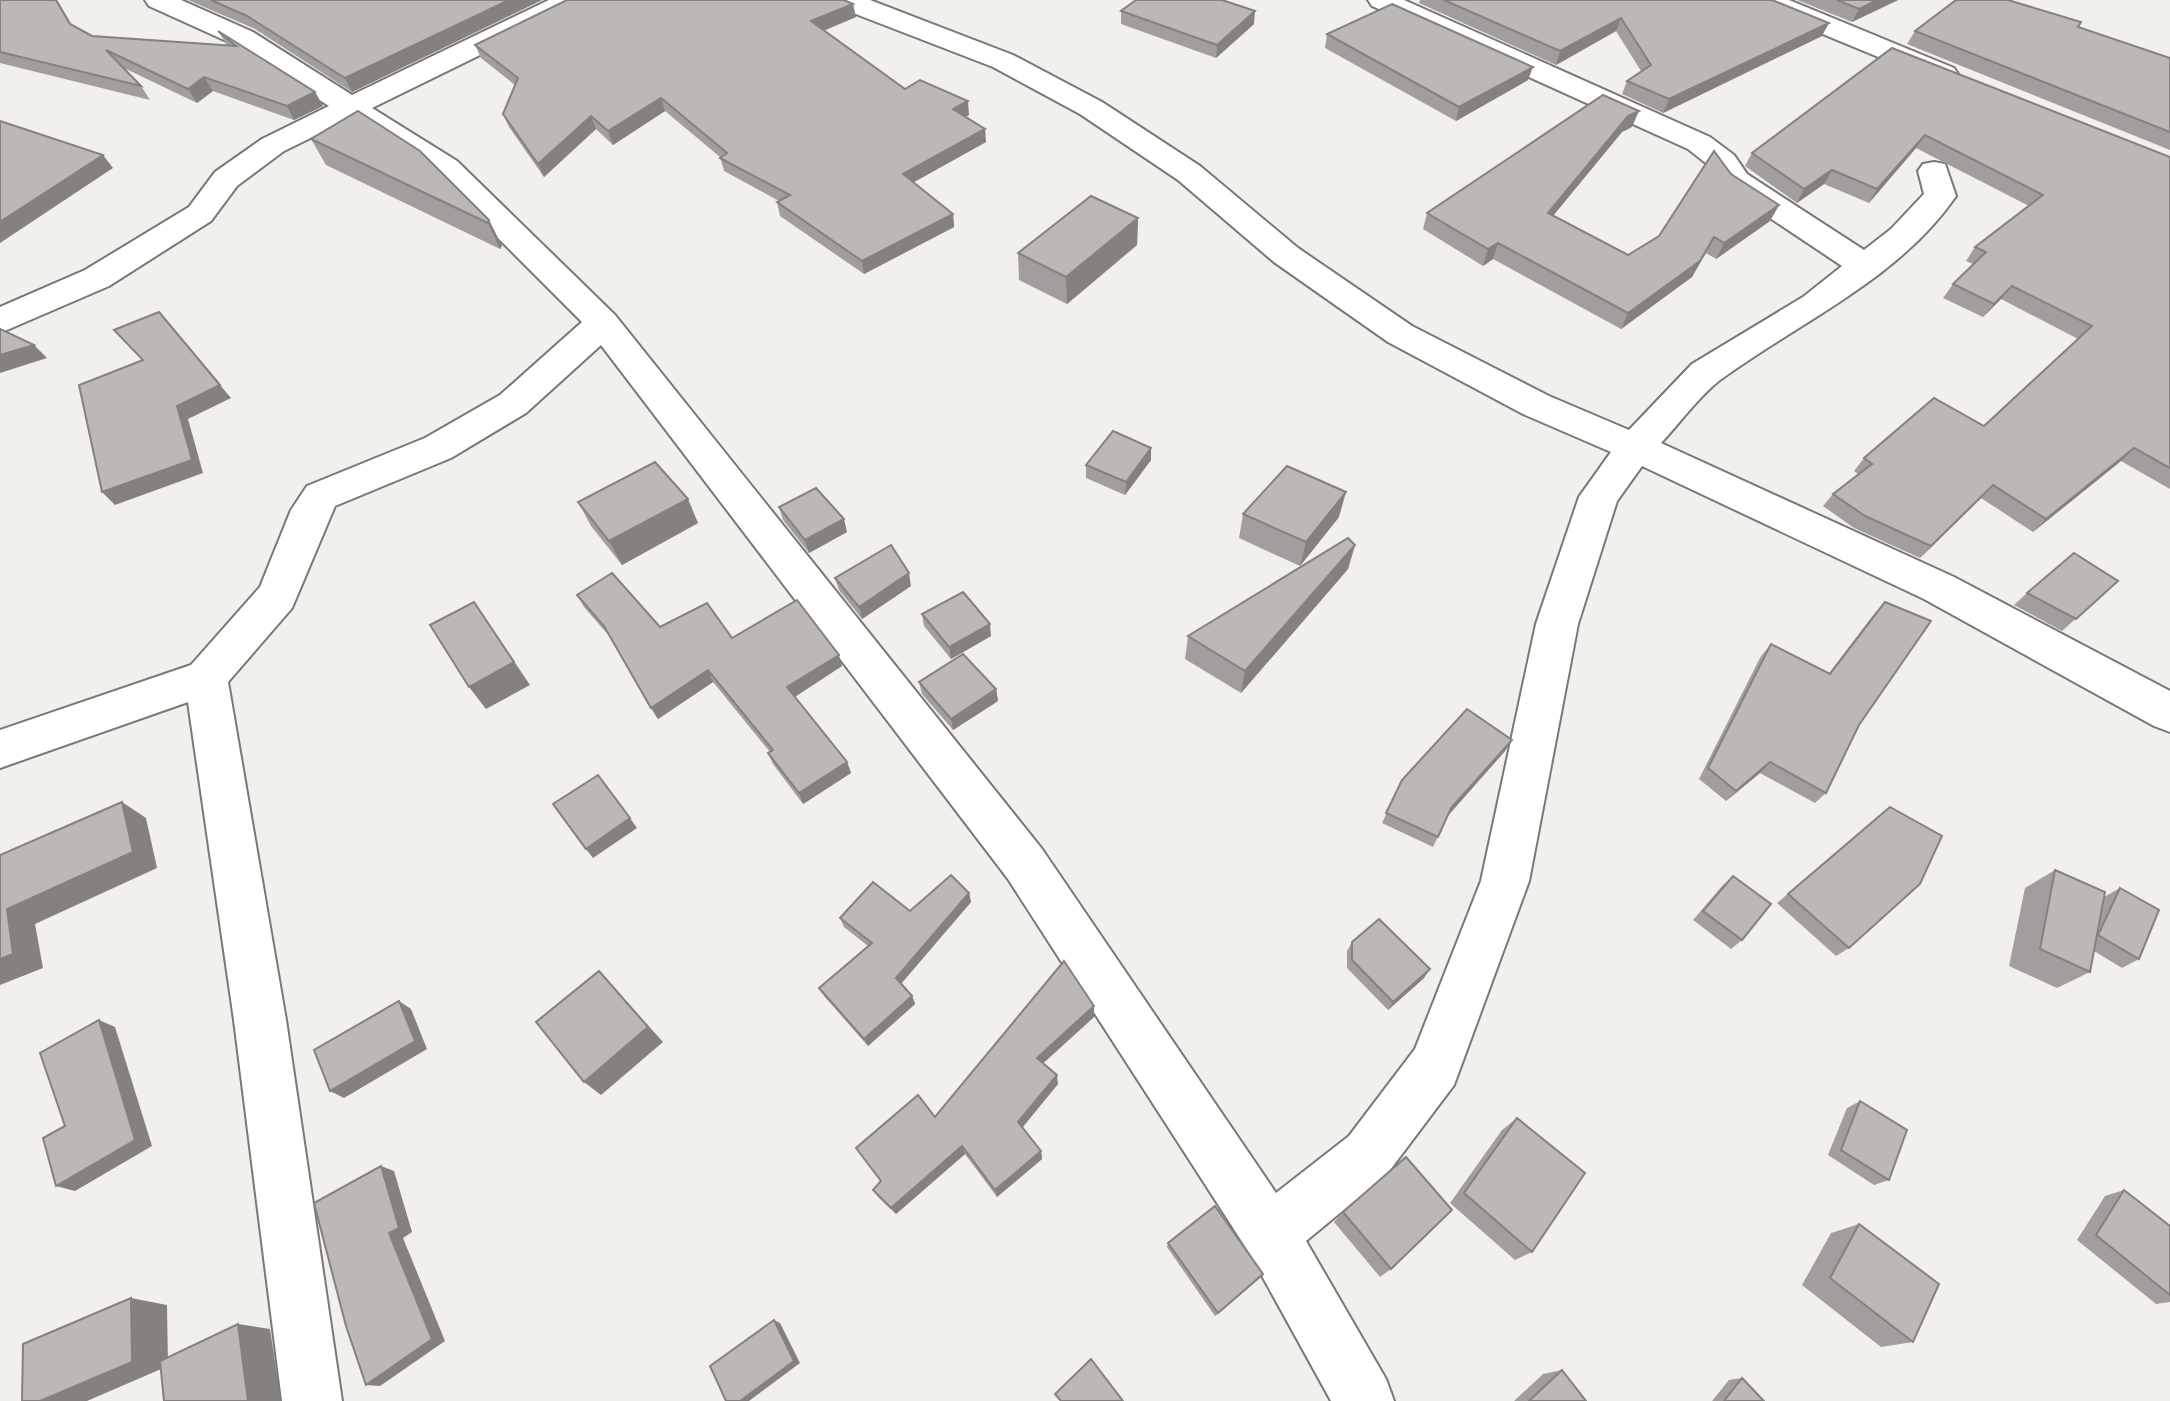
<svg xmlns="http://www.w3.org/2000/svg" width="2170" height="1401" font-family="'Nunito Sans',sans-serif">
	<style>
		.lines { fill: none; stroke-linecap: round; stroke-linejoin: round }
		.minor-casing { stroke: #7a7876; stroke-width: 4 }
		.minor { fill: #fff; fill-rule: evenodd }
		.wall { fill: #a29e9d }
		.shaded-wall { fill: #84817f }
		.building { fill: #bcb8b6; stroke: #84817f; stroke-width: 2 }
	</style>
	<rect width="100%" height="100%" fill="#f2f0ed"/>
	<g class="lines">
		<g class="minor-casing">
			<g id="minor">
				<path d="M145,0H181L253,32L352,95L549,0H584L580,6L372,108L457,161L615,315L1042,849L1276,1193L1349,1136L1415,1049L1481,881L1536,624L1579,497L1611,452L1523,414L1388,342L1274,262L1178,180L1080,114L993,67L835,6L831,0H870L1013,55L1102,102L1200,166L1298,248L1412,326L1549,396L1629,430L1692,364L1803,297L1842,266L1725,188L1712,168L1688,149L1372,6L1368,0H1404L1710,137L1734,155L1747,174L1864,250L1891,229L1924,194L1918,171L1923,164L1934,162L1945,164L1956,196C1898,280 1799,322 1720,380C1698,397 1680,423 1661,443L1954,577L2170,691V732L2154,726L1924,599L1642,466L1617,501L1578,624L1529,881L1454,1085L1387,1174L1306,1241L1386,1379L1394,1401H1331L1250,1254L1008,879L601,345L526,413L451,458L335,506L292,608L228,682L286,1020L342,1401H282L234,1020L188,702L0,768V730L191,665L260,587L291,510L307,486L425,438L500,395L582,322L435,175L349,119L284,151L237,186L211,221L109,286L0,333V307L85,270L189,207L215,172L262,139L329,106L233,44L149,6Z"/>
				<polygon points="1751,0 1789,0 1954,68 1958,74 1954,80 1944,83 1934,80 1755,6"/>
			</g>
		</g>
		<use href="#minor" class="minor"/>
	</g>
	<g class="wall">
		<polygon points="0,0 57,0 72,25 92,36 227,45 218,31 315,92 323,106 294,120 213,91 197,103 122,67 141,86 150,100 0,63"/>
		<polygon points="188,0 542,0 352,92 255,29"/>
		<polygon points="1420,0 1772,0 1822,36 1663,113 1622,94 1627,81 1641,71 1616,31 1556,65 1419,3"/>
		<polygon points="1797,0 1898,0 1852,22"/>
		<polygon points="1121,11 1254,24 1216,58 1121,24"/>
		<polygon points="856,17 824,30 905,89 969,115 965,117 986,142 914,182 953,214 954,227 864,274 780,216 777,202 779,201 724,171 720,157 665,111 613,145 596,129 544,177 509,127 503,114 515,85 481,58 475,45"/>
		<polygon points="2078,27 2170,58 2170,150 1907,44 1915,31"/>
		<polygon points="1327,34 1528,80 1456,121 1325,48"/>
		<polygon points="1892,48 2170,157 2170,489 2121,461 2033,532 1981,498 1920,558 1854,528 1823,506 1833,494 1858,474 1854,471 1864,458 1984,426 2078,339 2001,299 1983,317 1943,298 1953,284 1973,264 1966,261 1975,247 2029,206 1916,148 1869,203 1824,184 1797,203 1745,166 1752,153"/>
		<polygon points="1632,127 1622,132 1553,216 1628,255 1659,236 1731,174 1779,205 1770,221 1716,259 1706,253 1692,277 1621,329 1493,259 1483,266 1423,229 1427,213"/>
		<polygon points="311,139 489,220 502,246 500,249 326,165"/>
		<polygon points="1138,218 1137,245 1067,304 1019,280 1018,253"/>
		<polygon points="1151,460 1125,495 1086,478 1086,465"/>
		<polygon points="578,502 698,523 622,565 591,526"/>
		<polygon points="779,507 847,532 809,553 783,520"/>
		<polygon points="1243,514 1339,517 1300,566 1239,538"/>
		<polygon points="1355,545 1348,569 1241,693 1185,659 1188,636"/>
		<polygon points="835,578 911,586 862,619 839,590"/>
		<polygon points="2118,581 2062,631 2014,605 2027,593"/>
		<polygon points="577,595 660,627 732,638 842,666 795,697 847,762 851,773 803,804 773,764 768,753 770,752 713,682 658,719 611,638 584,607"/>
		<polygon points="1885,602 1859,725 1826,793 1815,803 1760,773 1726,801 1699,779 1761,656 1771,644 1829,673 1874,614"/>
		<polygon points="922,614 991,636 951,659 924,626"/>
		<polygon points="919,682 996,689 998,701 953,730 922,694"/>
		<polygon points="1512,740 1505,751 1448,815 1433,847 1382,823 1402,780"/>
		<polygon points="1890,807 1849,948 1836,956 1777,903"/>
		<polygon points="2055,870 2104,897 2120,888 2139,959 2122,968 2094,951 2090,972 2057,988 2009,966 2025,888"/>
		<polygon points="1733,876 1742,940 1731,949 1693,920 1723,885"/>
		<polygon points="969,893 971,902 901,984 912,996 915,1004 868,1046 824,996 819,988 868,946 844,927 840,918 910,911"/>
		<polygon points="1352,942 1424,978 1388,1010 1347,968 1347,951"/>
		<polygon points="1094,1006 1094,1017 1043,1063 1058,1084 1023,1127 1041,1151 1042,1159 997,1197 965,1154 896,1214 879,1198 873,1190 935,1117"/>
		<polygon points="1860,1101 1889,1180 1874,1185 1828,1155 1847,1108"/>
		<polygon points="1517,1118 1532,1252 1515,1260 1450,1203 1502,1130"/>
		<polygon points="2124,1190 2170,1226 2170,1302 2156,1304 2077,1240 2105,1196"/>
		<polygon points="1343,1212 1391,1269 1380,1277 1334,1222"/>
		<polygon points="1859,1224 1913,1342 1881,1347 1802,1285 1831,1233"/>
		<polygon points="1168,1243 1260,1278 1215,1316 1167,1247"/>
		<polygon points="1562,1370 1586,1401 1514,1401 1543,1374"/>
		<polygon points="1742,1378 1764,1401 1712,1401 1729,1380"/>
	</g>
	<g class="shaded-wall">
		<polygon points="509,0 542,0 352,92 345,78"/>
		<polygon points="1877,0 1898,0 1852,22 1859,9"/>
		<polygon points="853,4 856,17 814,35 811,21"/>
		<polygon points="1255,11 1254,24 1216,58 1217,45"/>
		<polygon points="1621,18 1616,31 1556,65 1560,51"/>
		<polygon points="1829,23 1822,36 1663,113 1669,99"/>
		<polygon points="1533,67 1528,80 1456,121 1459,107"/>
		<polygon points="204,77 213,91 197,103 188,89"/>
		<polygon points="315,92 323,106 294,120 287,106"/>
		<polygon points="661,98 665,111 613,145 608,131"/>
		<polygon points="968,101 969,115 954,123 953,109"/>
		<polygon points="1639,111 1632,127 1622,132 1542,229 1548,213 1628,116"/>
		<polygon points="591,116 596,129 544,177 538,164"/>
		<polygon points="985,129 986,142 905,187 903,174"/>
		<polygon points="1925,135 1916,148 1869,203 1877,189"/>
		<polygon points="103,155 113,168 0,243 0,222"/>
		<polygon points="1832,170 1824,184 1797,203 1804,189"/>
		<polygon points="1779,205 1770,221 1716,259 1724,243"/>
		<polygon points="953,214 954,227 864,274 862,261"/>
		<polygon points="1138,218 1137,245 1067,304 1066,277"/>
		<polygon points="489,220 502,246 500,249 488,223"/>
		<polygon points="1714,237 1692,277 1621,329 1628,313"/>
		<polygon points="1498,243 1493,259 1483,266 1488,249"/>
		<polygon points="2012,286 2001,299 1983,317 1994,304"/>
		<polygon points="34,345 47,358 0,373 0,355"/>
		<polygon points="220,385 231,398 188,419 203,473 115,505 102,492 177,406"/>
		<polygon points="1151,448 1151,460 1125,495 1126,482"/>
		<polygon points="2134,448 2121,461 2033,532 2046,519"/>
		<polygon points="1993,485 1981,498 1920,558 1931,546"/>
		<polygon points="1346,492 1339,517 1300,566 1306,542"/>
		<polygon points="688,499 698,523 622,565 609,541"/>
		<polygon points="844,519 847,532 809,553 805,540"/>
		<polygon points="1355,545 1348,569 1241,693 1245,671"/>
		<polygon points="909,573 911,586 862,619 859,607"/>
		<polygon points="474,602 530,685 486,709 469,687"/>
		<polygon points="990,624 991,636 951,659 949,647"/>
		<polygon points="839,655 842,666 791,699 787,687"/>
		<polygon points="708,670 713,682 658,719 651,708"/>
		<polygon points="996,689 998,701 953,730 951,719"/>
		<polygon points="1512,740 1505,751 1446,818 1451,808"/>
		<polygon points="847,762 851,773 803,804 799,793"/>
		<polygon points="1770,762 1760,773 1726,801 1736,791"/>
		<polygon points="122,802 146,818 157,868 35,924 43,968 0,985 0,959 7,909"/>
		<polygon points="630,818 637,828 593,858 586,849"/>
		<polygon points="969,893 971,902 899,986 896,978"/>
		<polygon points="1430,969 1424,978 1388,1010 1393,1002"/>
		<polygon points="599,971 663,1042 601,1095 584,1082"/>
		<polygon points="912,996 915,1004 868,1046 864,1039"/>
		<polygon points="399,1001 411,1009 427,1049 344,1098 330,1091"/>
		<polygon points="1094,1006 1094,1017 1038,1068 1037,1058"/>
		<polygon points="99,1020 115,1027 152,1146 75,1191 56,1186"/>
		<polygon points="1057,1075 1058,1084 1020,1130 1018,1122"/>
		<polygon points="962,1146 965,1154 896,1214 891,1208"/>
		<polygon points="1041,1151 1042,1159 997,1197 995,1190"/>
		<polygon points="381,1166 394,1171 412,1232 403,1238 445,1341 380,1386 366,1385 389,1233"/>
		<polygon points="131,1298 167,1305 168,1366 87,1401 40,1401"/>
		<polygon points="774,1320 780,1323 800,1363 749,1401 740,1401"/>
		<polygon points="238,1324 270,1329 281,1401 248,1401"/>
	</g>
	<g class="building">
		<polygon points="0,0 56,0 70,24 92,36 236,46 218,31 315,92 287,106 204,77 188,89 106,50 141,86 0,52"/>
		<polygon points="211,0 509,0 345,78 247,16"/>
		<polygon points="567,0 844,0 853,4 811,21 905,89 920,80 968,101 953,109 985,129 903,174 953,214 862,261 777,202 790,195 720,158 727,153 661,98 608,131 591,116 538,164 503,114 518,78 475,45"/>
		<polygon points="1136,0 1222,0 1255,11 1217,45 1121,11"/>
		<polygon points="1444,0 1772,0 1829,23 1669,99 1627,81 1651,65 1621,18 1560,51"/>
		<polygon points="1837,0 1877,0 1859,9"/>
		<polygon points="1956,0 2008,0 2081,22 2078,27 2170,58 2170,132 1915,31"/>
		<polygon points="1392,4 1533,67 1459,107 1327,34"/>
		<polygon points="1892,48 2170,157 2170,468 2134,448 2046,519 1993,485 1931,546 1865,516 1833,494 1872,464 1864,458 1934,398 1984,426 2092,326 2012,286 1994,304 1953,284 1986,252 1975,247 2043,195 1925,135 1877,189 1832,170 1804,189 1752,153"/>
		<polygon points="1603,95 1639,111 1628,116 1548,213 1628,255 1659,236 1714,151 1731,174 1779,205 1724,243 1714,237 1700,261 1628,313 1498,243 1488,249 1427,213"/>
		<polygon points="358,111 420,151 489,220 488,223 311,139"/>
		<polygon points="0,121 103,155 0,222"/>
		<polygon points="1091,196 1138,218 1066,277 1018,253"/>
		<polygon points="159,312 220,385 177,406 192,460 102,492 79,385 143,360 114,330"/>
		<polygon points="0,329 34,345 0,355"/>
		<polygon points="1113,431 1151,448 1126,482 1086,465"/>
		<polygon points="655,462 688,499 609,541 578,502"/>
		<polygon points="1287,466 1346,492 1306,542 1243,514"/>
		<polygon points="816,488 844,519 805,540 779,507"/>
		<polygon points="1348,538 1355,545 1245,671 1188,636"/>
		<polygon points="891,545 909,573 859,607 835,578"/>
		<polygon points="2074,553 2118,581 2076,619 2027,593"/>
		<polygon points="612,573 660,627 707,603 732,638 797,600 839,655 787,687 847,762 799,793 768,753 773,750 708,670 651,708 604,626 577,595"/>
		<polygon points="963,592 990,624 949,647 922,614"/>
		<polygon points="474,602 514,662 469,687 430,625"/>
		<polygon points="1885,602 1931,621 1859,725 1826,793 1770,762 1736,791 1708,768 1771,644 1830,674"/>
		<polygon points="963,654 996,689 951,719 919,682"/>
		<polygon points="1467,709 1512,740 1451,808 1438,837 1386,813 1402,780"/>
		<polygon points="598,775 630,818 586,849 553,804"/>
		<polygon points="122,802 133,852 7,909 13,954 0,959 0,855"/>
		<polygon points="1890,807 1942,836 1920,884 1849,948 1788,894"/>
		<polygon points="2055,870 2105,892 2090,972 2040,949"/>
		<polygon points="951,875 969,893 896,978 912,996 864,1039 819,988 872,943 840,918 873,882 910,911"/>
		<polygon points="1733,876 1771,904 1742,940 1703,911"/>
		<polygon points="2120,888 2159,910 2139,959 2098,935"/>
		<polygon points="1379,919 1430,969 1393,1002 1352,960 1352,942"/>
		<polygon points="1064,961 1094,1006 1037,1058 1057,1075 1018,1122 1041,1151 995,1190 962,1146 891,1208 873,1190 881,1181 856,1148 918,1095 935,1117"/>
		<polygon points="599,971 648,1027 584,1082 536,1022"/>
		<polygon points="399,1001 415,1041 330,1091 314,1050"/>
		<polygon points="99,1020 135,1140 56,1186 43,1138 65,1126 40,1053"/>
		<polygon points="1860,1101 1907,1130 1889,1180 1841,1150"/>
		<polygon points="1517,1118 1585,1173 1532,1252 1464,1193"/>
		<polygon points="1406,1157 1452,1210 1391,1269 1343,1212"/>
		<polygon points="381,1166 399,1228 389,1233 432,1339 366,1385 346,1326 314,1203"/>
		<polygon points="2124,1190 2170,1226 2170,1295 2096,1235"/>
		<polygon points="1215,1206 1263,1274 1218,1313 1168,1243"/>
		<polygon points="1859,1224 1939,1284 1913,1342 1830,1278"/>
		<polygon points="131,1298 132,1362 40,1401 22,1401 23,1344"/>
		<polygon points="774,1320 794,1361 740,1401 726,1401 710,1366"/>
		<polygon points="238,1324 248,1401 164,1401 160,1361"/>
		<polygon points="1091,1359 1123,1401 1061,1401 1055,1394"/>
		<polygon points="1562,1370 1586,1401 1529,1401"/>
		<polygon points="1742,1378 1764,1401 1724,1401"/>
	</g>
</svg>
